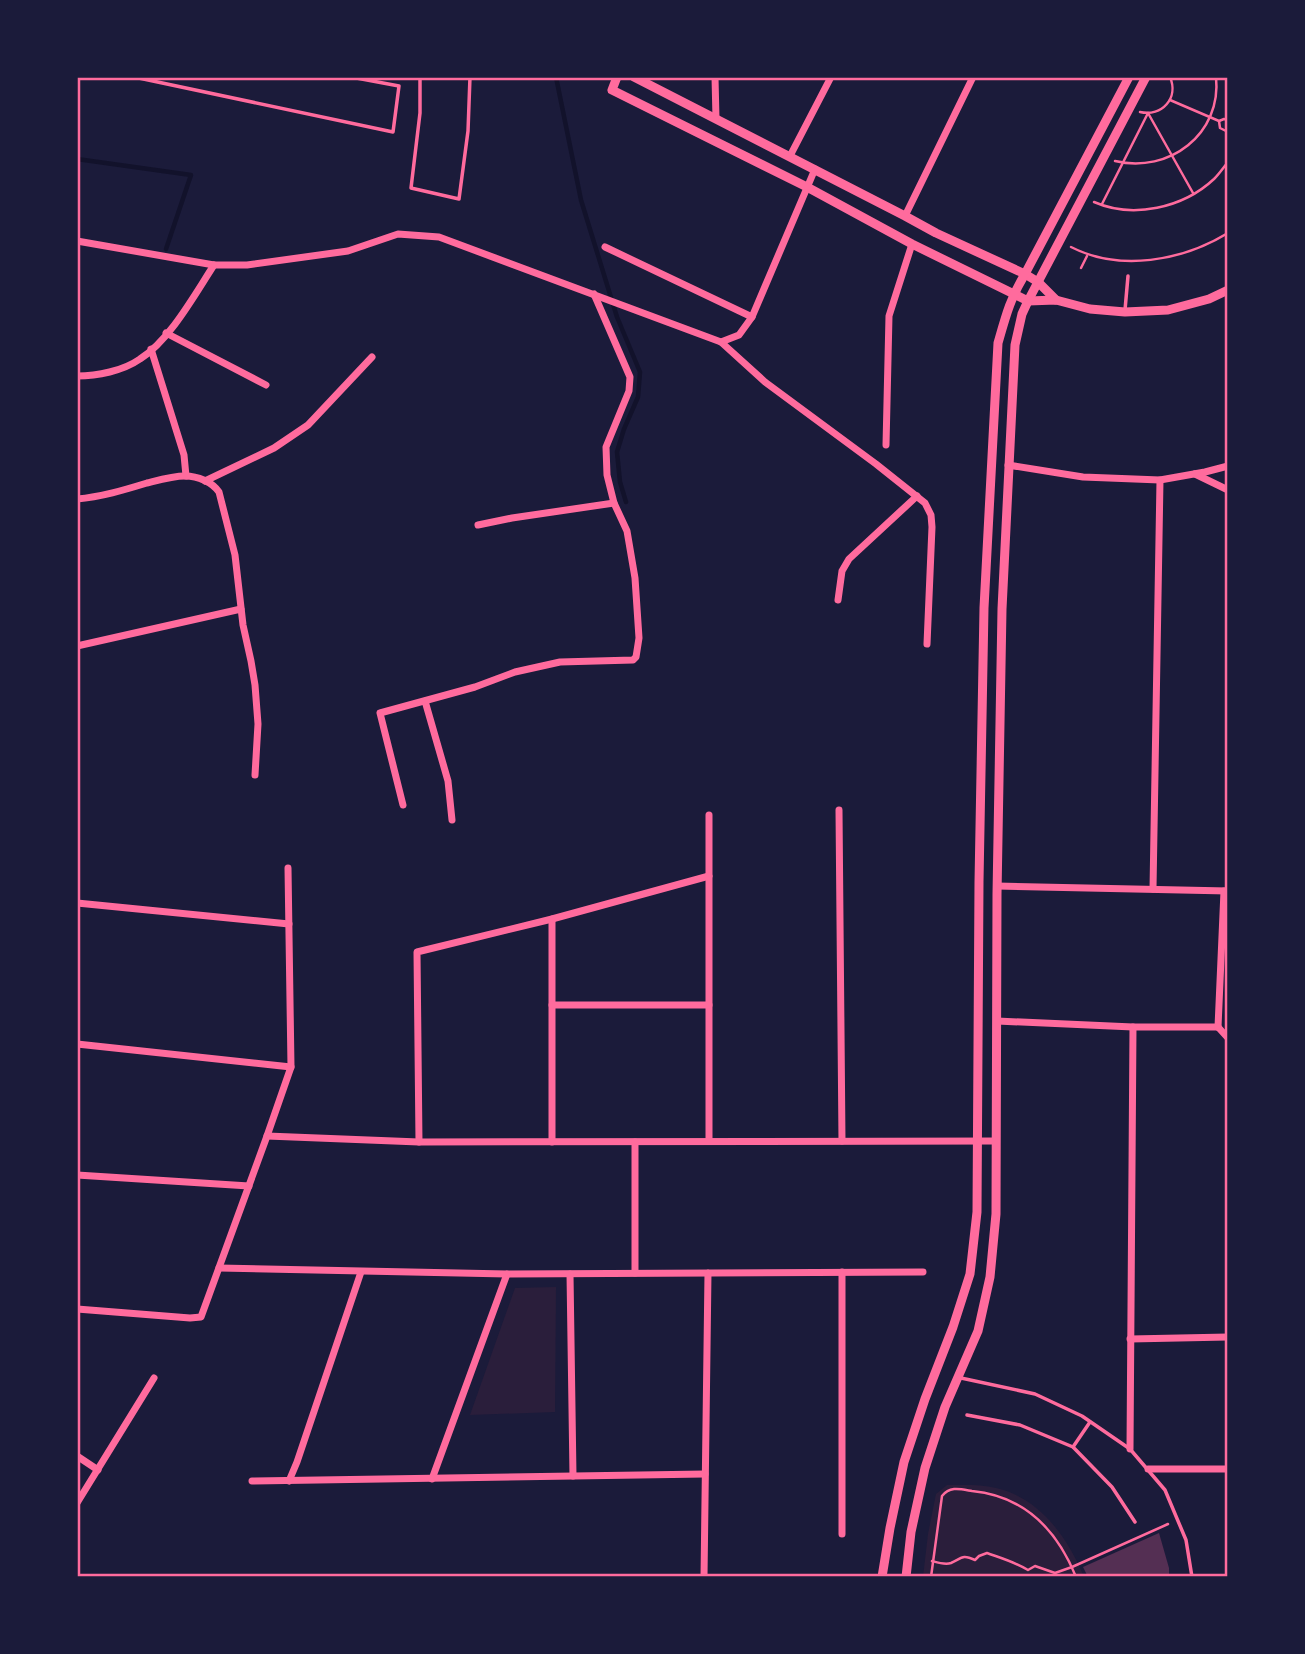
<svg xmlns="http://www.w3.org/2000/svg" width="1305" height="1654" font-family="Cabin,sans-serif">
	<style>
		.green { fill: #2a1e3b }
		.lines { fill: none; stroke-linecap: round; stroke-linejoin: round }
		.stream { stroke: #12122b; stroke-width: 4.5 }
		.building { fill: #542f53 }
		.path { stroke: #ff6b9d; stroke-width: 2.5 }
		.service { stroke: #ff6b9d; stroke-width: 3.5 }
		.minor { stroke: #ff6b9d; stroke-width: 7 }
		.tertiary { stroke: #ff6b9d; stroke-width: 9 }
		.neatline { fill: none; stroke: #ff6b9d; stroke-width: 2.5 }
	</style>
	<rect width="100%" height="100%" fill="#1b1b3a"/>
	<g class="green">
		<polygon points="556,1287 555,1412 470,1415 515,1288"/>
		<path d="M947,1485C964,1485 980,1484 996,1488C1040,1498 1068,1538 1084,1577H923L928,1534L936,1494Z"/>
	</g>
	<g class="lines">
		<g class="stream">
			<polyline points="556,77 581,200 617,317 640,372 638,397 624,429 617,452 620,482 626,502"/>
			<polyline points="77,159 191,175 166,249"/>
		</g>
	</g>
	<polygon class="building" points="1159,1533 1169,1568 1169,1577 1088,1577 1083,1567"/>
	<g class="lines">
		<g class="path">
			<polyline points="1170,100 1219,121 1224,119 1228,120"/>
			<path d="M1140,112C1162,117 1179,98 1170,77"/>
			<polyline points="1148,113 1193,193"/>
			<polyline points="1219,121 1220,128 1228,132"/>
			<path d="M1115,161C1169,174 1222,134 1216,77"/>
			<path d="M1094,202C1133,219 1183,208 1214,179C1219,174 1223,168 1228,162"/>
			<polyline points="1102,204 1148,113"/>
			<path d="M1071,247C1120,272 1182,261 1228,233"/>
			<polyline points="1081,268 1087,256"/>
			<path d="M932,1561C939,1563 945,1565 951,1563C962,1558 962,1554 975,1560L979,1556L987,1553C1001,1558 1015,1562 1028,1570L1035,1566L1055,1573L1072,1567L1168,1524"/>
			<path d="M931,1577L942,1496C950,1486 960,1489 972,1491C1024,1496 1057,1530 1076,1577"/>
		</g>
		<g class="service">
			<polyline points="134,77 393,132 399,86 351,77"/>
			<polyline points="420,77 420,113 411,188 459,199 468,131 470,77"/>
			<polyline points="1125,310 1128,276"/>
			<polyline points="961,1378 1035,1394 1082,1416 1130,1449 1165,1490 1186,1540 1192,1577"/>
			<polyline points="967,1415 1020,1425 1073,1447 1112,1487 1135,1522"/>
			<polyline points="1073,1447 1090,1422"/>
		</g>
		<g class="minor">
			<polyline points="715,77 716,119"/>
			<polyline points="790,156 831,77"/>
			<polyline points="905,216 973,77"/>
			<polyline points="77,241 214,265 247,265 348,251 398,234 439,237 721,342 765,382 876,464 925,503 931,515 932,527 927,644"/>
			<polyline points="605,247 752,317"/>
			<polyline points="166,333 266,385"/>
			<polyline points="721,342 739,335 752,317 815,169"/>
			<polyline points="151,349 184,455 186,476"/>
			<path d="M77,376C97,376 123,371 140,359C170,340 195,294 214,265"/>
			<polyline points="886,445 889,316 912,244"/>
			<polyline points="1008,465 1083,477 1160,480 1205,472 1228,466"/>
			<polyline points="1195,474 1228,490"/>
			<polyline points="205,481 274,448 308,425 372,357"/>
			<path d="M77,499C101,497 124,490 147,483C159,480 173,476 185,476C198,476 212,482 219,492L235,555L243,625L251,661L255,685L258,724L255,775"/>
			<polyline points="478,525 512,518 614,503"/>
			<polyline points="838,600 842,571 849,559 917,496"/>
			<polyline points="77,646 241,609"/>
			<polyline points="425,701 448,781 452,820"/>
			<polyline points="403,805 380,713 475,687 515,672 560,662 633,660 636,657 639,638 635,578 627,531 614,503 607,475 606,447 629,391 630,377 594,294"/>
			<polyline points="839,810 842,1141"/>
			<polyline points="709,815 709,1141"/>
			<polyline points="997,886 1228,891"/>
			<polyline points="1153,889 1160,480"/>
			<polyline points="77,903 289,924"/>
			<polyline points="552,919 552,1142"/>
			<polyline points="552,1005 709,1005"/>
			<polyline points="997,1021 1133,1027 1218,1027"/>
			<polyline points="1218,1027 1224,891"/>
			<polyline points="1218,1027 1228,1038"/>
			<polyline points="77,1044 291,1067"/>
			<polyline points="267,1136 419,1142 996,1141"/>
			<polyline points="419,1142 417,952 552,919 709,876"/>
			<polyline points="635,1142 635,1273"/>
			<polyline points="77,1175 249,1186"/>
			<polyline points="219,1268 507,1274 923,1272"/>
			<polyline points="570,1274 573,1476"/>
			<polyline points="77,1309 190,1318 201,1317 267,1136 291,1067 288,868"/>
			<polyline points="1130,1339 1228,1337"/>
			<polyline points="1130,1449 1133,1027"/>
			<polyline points="77,1456 98,1470"/>
			<polyline points="1148,1469 1228,1469"/>
			<polyline points="432,1479 507,1274"/>
			<polyline points="252,1481 705,1474"/>
			<polyline points="289,1481 297,1462 361,1272"/>
			<polyline points="77,1503 154,1378"/>
			<polyline points="842,1534 842,1272"/>
			<polyline points="704,1577 708,1273"/>
		</g>
		<g class="tertiary">
			<polyline points="617,77 612,90 807,187 912,244 1028,301 1056,300 1090,309 1125,312 1168,310 1209,299 1228,290"/>
			<polyline points="634,77 905,216 936,233 1025,274 1038,282 1056,300"/>
			<path d="M882,1577L890,1528L904,1462L925,1399L953,1327L970,1274L977,1212L979,882L984,608L998,343C1006,315 1010,299 1025,274L1129,77"/>
			<polyline points="906,1577 911,1532 925,1468 945,1407 978,1331 990,1277 996,1214 997,894 1002,609 1015,345 1022,314 1028,301 1146,77"/>
		</g>
	</g>
	<rect width="1305" height="1654" fill="none" stroke="#1b1b3a" stroke-width="158"/>
	<rect x="79" y="79" width="1147" height="1496" class="neatline"/>
</svg>
